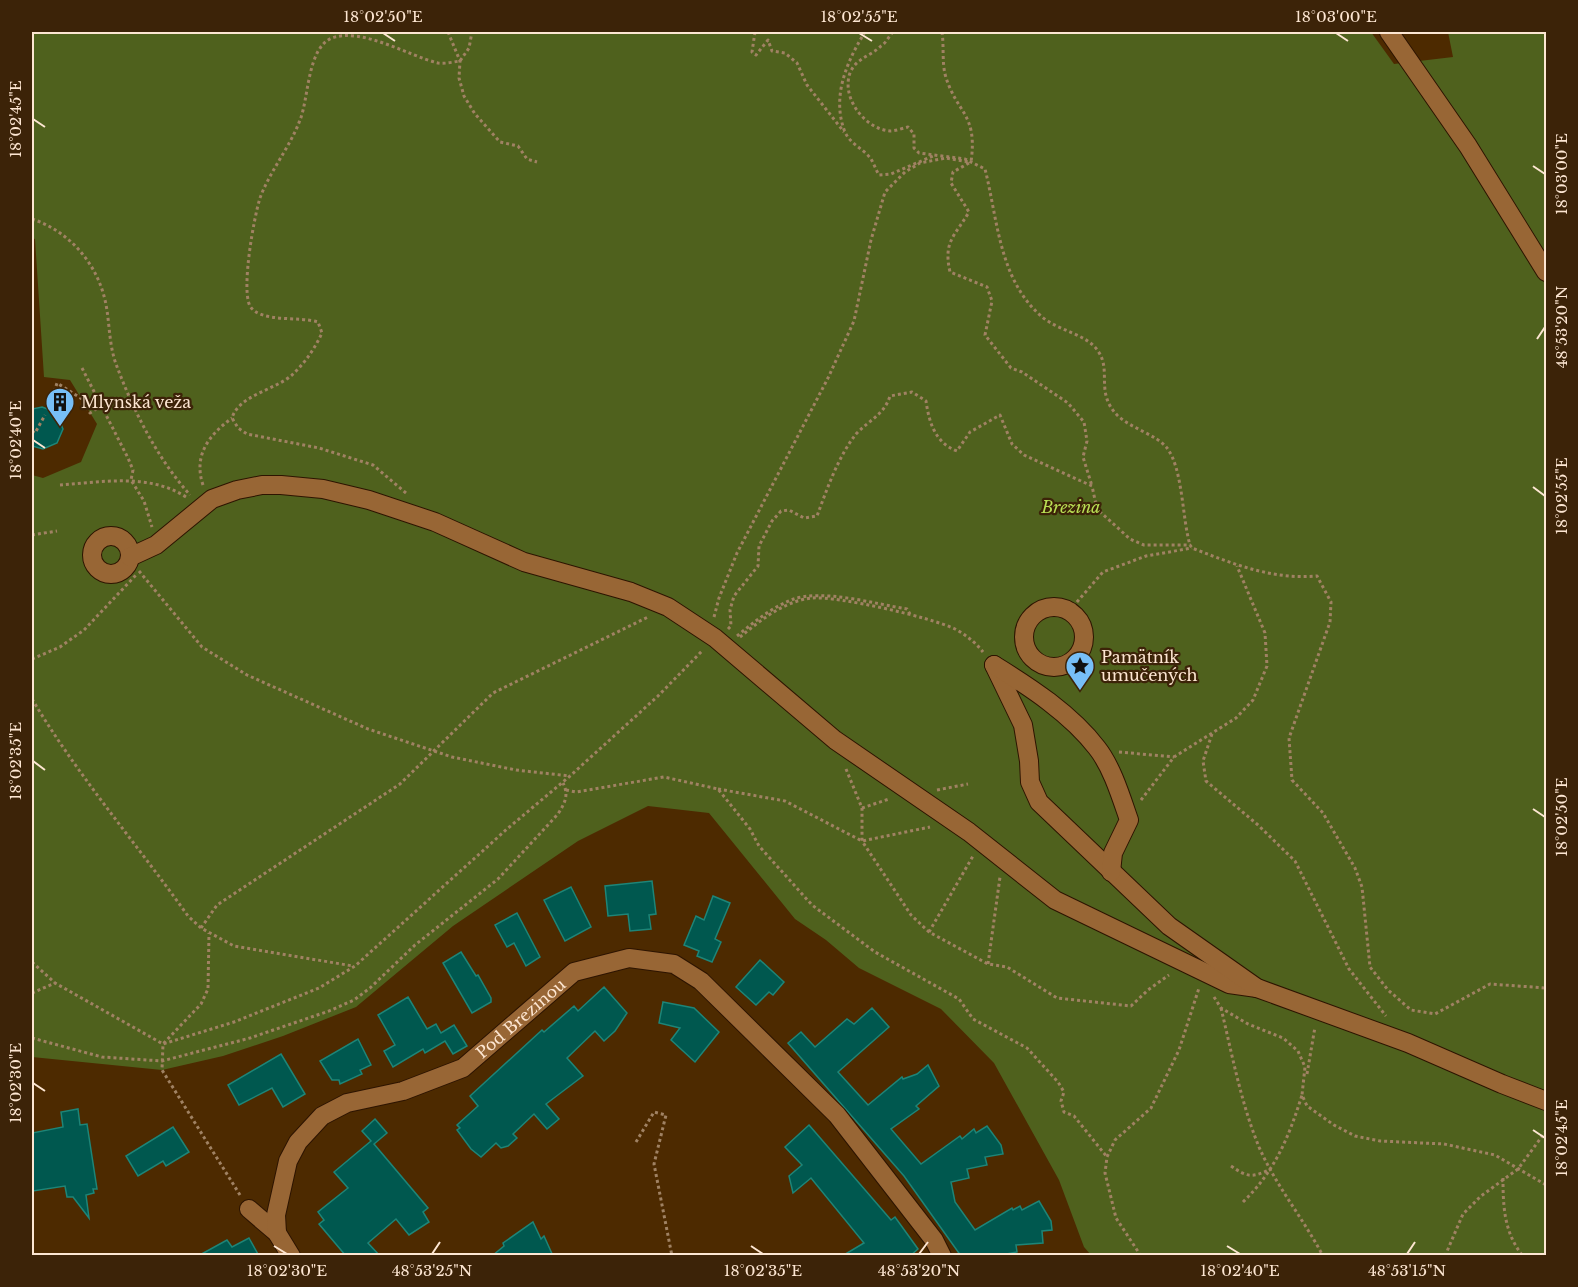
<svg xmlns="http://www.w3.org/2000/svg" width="1578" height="1287" font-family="'Libre Baskerville',serif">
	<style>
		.green { fill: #4f611d }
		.building { fill: #00584f; stroke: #1d8578; stroke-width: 1.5 }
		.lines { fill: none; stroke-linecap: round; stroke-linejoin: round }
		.minor-casing { stroke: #2d1400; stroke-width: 20 }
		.path { stroke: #a08263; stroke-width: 3; stroke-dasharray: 3 3; stroke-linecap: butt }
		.minor { stroke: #986635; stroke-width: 18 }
		.ticks { fill: none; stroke: #fde6d2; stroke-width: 2 }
		.labels { text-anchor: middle; stroke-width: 4.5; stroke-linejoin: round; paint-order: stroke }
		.poi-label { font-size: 16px; fill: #fde6d2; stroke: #3c2308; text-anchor: start }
		.park-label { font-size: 16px; font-style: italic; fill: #bae054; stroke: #3c2308 }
		.street-label { font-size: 16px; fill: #fde6d2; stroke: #3c2308 }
		.neatline { fill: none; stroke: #fde6d2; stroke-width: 2 }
		.ticks-label { font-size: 15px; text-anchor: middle; fill: #fde6d2 }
	</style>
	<rect width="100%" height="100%" fill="#4d2a00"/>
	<polygon class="green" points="32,32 1371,32 1394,64 1453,57 1448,32 1546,32 1546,1255 1091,1255 1084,1247 1059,1180 994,1063 941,1009 859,968 826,940 795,919 709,813 648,806 578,841 453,926 356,1007 283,1036 223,1056 162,1070 32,1057 32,475 43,478 81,462 97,424 70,380 44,377 35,239 32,238"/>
	<g class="building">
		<polygon points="42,407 56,412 63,429 57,443 43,449 32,446 32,409"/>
		<polygon points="652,881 656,914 649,915 651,929 630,931 628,914 608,916 605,886"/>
		<polygon points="571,887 591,927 565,941 544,900"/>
		<polygon points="713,896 730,903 715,939 721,942 712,962 697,956 699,951 684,945 696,916 704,920"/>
		<polygon points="517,913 540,957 526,966 514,943 507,947 495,925"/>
		<polygon points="461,952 476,976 478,975 491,998 491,1002 472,1013 443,963"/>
		<polygon points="760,960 784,982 773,995 769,992 756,1005 736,987"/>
		<polygon points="604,987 627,1013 615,1031 604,1041 595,1031 567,1058 583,1076 546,1104 559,1119 547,1129 534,1114 513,1134 517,1138 508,1146 501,1148 496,1143 481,1157 471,1149 457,1130 460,1128 457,1125 478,1106 470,1096 542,1030 544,1032 574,1006 578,1011"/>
		<polygon points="408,997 427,1029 436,1024 441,1033 454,1025 467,1046 453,1054 445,1041 425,1053 423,1049 393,1067 384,1051 395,1045 378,1015"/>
		<polygon points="663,1002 694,1008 719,1032 695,1062 671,1040 680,1028 659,1023"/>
		<polygon points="872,1008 889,1027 838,1072 868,1105 902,1077 903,1079 917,1074 928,1065 939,1086 916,1106 919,1109 891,1129 921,1164 960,1136 962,1139 974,1129 976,1133 987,1126 1001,1145 1003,1154 985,1157 987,1165 967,1169 969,1178 951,1182 955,1202 975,1230 1012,1208 1013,1210 1020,1206 1022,1210 1039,1201 1051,1221 1052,1230 1042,1231 1043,1243 1016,1245 1017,1252 996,1256 961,1256 904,1176 788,1043 801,1032 815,1047 847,1019 854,1024"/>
		<polygon points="358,1039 371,1065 360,1070 362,1074 340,1084 339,1080 332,1080 320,1061"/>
		<polygon points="281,1054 305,1094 283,1107 272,1088 239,1105 228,1085"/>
		<polygon points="78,1109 80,1125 87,1124 97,1189 93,1189 94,1193 86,1195 89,1218 73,1197 67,1197 65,1186 33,1191 32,1181 32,1133 63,1127 61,1112"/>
		<polygon points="375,1119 387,1133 374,1144 428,1208 423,1212 429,1222 409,1235 396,1219 368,1243 380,1256 346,1256 319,1224 324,1220 318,1212 348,1188 334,1172 371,1141 362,1131"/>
		<polygon points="809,1125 891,1220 895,1217 918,1249 910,1256 842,1256 864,1243 811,1178 793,1193 789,1176 802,1165 785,1147"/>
		<polygon points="173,1127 189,1152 166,1166 163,1161 138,1176 126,1156"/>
		<polygon points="533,1222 541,1239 544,1236 553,1256 492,1256 504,1246 503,1243"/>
		<polygon points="249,1238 259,1256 198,1256 227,1240 232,1247"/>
	</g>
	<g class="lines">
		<g class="minor-casing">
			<g id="minor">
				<polyline points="1389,32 1468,146 1546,272"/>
				<circle cx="111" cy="555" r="19"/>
				<polyline points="130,557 156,545 212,499 237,490 262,485 281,485 323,489 369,500 435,522 524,562 631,592 668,607 715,638 835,740 969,832 1055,900 1229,984 1257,988"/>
				<circle cx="1054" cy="637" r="30"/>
				<polyline points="994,665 1023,725 1029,761 1030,782 1039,802 1169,926 1257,988 1408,1043 1502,1084 1546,1101"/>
				<path d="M994,665C1030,687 1071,714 1097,748C1112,767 1121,797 1129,820L1113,853L1111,872"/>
				<polyline points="249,1209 277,1233 291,1256"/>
				<path id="s1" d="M277,1233L276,1215L288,1161L298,1142L322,1116L347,1103L403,1091L463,1068L574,972L629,958L674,964L701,981L837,1115L934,1240L942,1256"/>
			</g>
		</g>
		<g class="path">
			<polyline points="448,32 460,61 459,78 464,96 475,114 500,142 518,146 527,159 537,162"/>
			<polyline points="755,32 752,52 756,55 768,40 772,51 785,53 797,63 807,85 844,132"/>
			<path d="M865,32C847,61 831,97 845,132C850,144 864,149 871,159C874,164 876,170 879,175L891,174L933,156"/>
			<path d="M893,32C889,36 886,43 881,46C871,56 856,58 850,73C841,98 865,129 890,131C896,131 903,128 908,127L914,134V148L919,153L965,159L985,169C998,221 999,279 1041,316C1058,331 1087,334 1098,351C1112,371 1095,392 1117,415C1130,428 1157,435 1167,448C1183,469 1182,518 1190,545"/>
			<path d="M942,32C944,45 942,61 945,74C956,114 978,112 971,162"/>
			<path d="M969,163L953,172L951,183L969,212C955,236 943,241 950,272L987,287L992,301L985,335L1011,368L1022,372L1068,403L1084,422L1087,441L1083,457L1092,486"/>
			<path d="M32,219C66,230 94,259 104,296C110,317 108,342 116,364C133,410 157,458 190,495"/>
			<polyline points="82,368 128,458 133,470 131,480 144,501 152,527"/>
			<polyline points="49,409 57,383 82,399 90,413 101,406"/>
			<polyline points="32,431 35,433 45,415"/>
			<path d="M60,485C102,482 149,473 186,497"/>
			<path d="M203,485C193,455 209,435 232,418"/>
			<path d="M406,493L373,465L319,448L247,434L238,428L232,418C239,395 275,390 292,375C305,363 315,348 322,333L318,322C299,316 260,323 250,306C241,289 254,217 260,198C270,171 290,147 300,120C309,98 307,48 332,38C362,27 409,56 438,63C445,64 453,62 460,61L469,48L472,32"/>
			<polyline points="32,535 57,531"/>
			<polyline points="139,571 202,647 247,675 368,729 452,757 516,770 570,776"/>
			<polyline points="1069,611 1103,572 1146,556 1192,548"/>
			<polyline points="714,617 719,598 737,553 828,378 854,321 871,240 885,192 905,172 920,163 946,158 969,162"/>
			<path d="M728,629L731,626L730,610L734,596L758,566L759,546L772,521L781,511L789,510L804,518L817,516C827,489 838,457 856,434C869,420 884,415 890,396L912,392L926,401C929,422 935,443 957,451L970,432L1000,415L1012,444L1024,455L1092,486L1097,509L1130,539L1144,545H1190L1192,548C1233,564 1273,580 1317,576L1331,602L1330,622L1289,738L1292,780L1323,813L1355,868L1362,887L1370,967L1388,990L1411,1010L1435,1014L1490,984L1546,988"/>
			<path d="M737,636C754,622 771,608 791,600C821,588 875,604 907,609L910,614"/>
			<path d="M740,637C761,620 784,601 812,598C838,596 930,617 955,629C966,635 975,642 983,652"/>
			<polyline points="32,659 60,647 84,630 136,575"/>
			<path d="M32,699C78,776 136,843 188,916L201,928L234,946L353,966"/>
			<polyline points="1212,734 1203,761 1206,781 1258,825 1295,861 1349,969 1386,1016"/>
			<polyline points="1119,752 1174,757"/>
			<polyline points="846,769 862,808 862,841 911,915 929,932 988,964 1007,967 1057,998 1131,1006 1148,990 1169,975"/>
			<polyline points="718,789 785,801 862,841 930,827"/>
			<polyline points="566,790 576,792 664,777 718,789 750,829 759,846 812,905 875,952 959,999 973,1019 1027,1048 1058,1082 1064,1092 1061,1101 1064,1112 1074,1116 1107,1157"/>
			<polyline points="937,790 968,784"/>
			<polyline points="1141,800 1174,757 1236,718 1253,700 1267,666 1265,633 1237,566"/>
			<polyline points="862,808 889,799"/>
			<polyline points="201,928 217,905 400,784 493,693 648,617"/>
			<polyline points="929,932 973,856"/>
			<polyline points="32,962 55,983 163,1044 201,1004 208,989 209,933"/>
			<polyline points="988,964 1000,877"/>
			<polyline points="32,993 55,983"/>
			<polyline points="1214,997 1221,1008 1248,1024 1283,1038 1298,1051 1305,1067 1302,1095 1307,1106 1334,1125 1355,1136 1380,1141 1444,1144 1495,1155 1546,1185"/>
			<path d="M1221,1008C1232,1054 1241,1103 1259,1147C1276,1186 1303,1218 1323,1256"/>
			<path d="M32,1038L102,1057L162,1061L250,1038L329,1011L354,1000L370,988L415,945L498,879L558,814C565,803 569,795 563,783"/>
			<polyline points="1307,1074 1315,1027"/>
			<polyline points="636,1142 654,1112 666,1115 654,1164 672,1256"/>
			<path d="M1231,1166C1247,1177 1251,1178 1269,1170"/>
			<path d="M1503,1178C1503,1206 1504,1233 1523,1256"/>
			<polyline points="240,1195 162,1070 163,1044 234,1022 319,988 355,966 507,829 570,776 658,696 702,651"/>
			<path d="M1243,1202C1275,1171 1289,1137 1302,1095"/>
			<polyline points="1141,1256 1116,1218 1105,1173 1107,1157 1115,1140 1151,1108 1179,1050 1199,988"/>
			<polyline points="1445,1256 1463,1214 1481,1196 1518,1169 1546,1131"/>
		</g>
		<use href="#minor" class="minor"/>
	</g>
	<path class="ticks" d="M383,33L395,41M859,33L872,41M1336,33L1348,41M33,119L45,127M1533,166L1545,174M1537,339L1545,327M33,440L45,448M1533,487L1545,496M33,761L45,770M1533,809L1545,817M33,1083L45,1091M1533,1130L1545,1138M274,1246L287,1254M751,1246L763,1254M1227,1246L1240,1254M432,1254L440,1242M919,1254L928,1242M1407,1254L1415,1242"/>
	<defs>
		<g id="building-pin" transform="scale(1.5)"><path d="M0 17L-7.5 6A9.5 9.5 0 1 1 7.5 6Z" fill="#77bff7" stroke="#3c2308"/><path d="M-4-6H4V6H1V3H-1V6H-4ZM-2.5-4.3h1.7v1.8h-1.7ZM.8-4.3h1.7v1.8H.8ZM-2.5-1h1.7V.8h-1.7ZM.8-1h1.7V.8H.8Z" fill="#111"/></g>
		<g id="sight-pin" transform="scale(1.5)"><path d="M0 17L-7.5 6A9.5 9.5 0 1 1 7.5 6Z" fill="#77bff7" stroke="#3c2308"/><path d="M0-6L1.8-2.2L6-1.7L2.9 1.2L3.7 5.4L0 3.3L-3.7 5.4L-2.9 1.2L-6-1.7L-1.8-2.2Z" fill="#111"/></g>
	</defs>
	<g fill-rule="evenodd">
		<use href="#building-pin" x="60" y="402"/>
		<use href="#sight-pin" x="1080" y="666"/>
	</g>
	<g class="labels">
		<g class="poi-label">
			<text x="81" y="408">Mlynská veža</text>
			<text x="1101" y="663">Pamätník<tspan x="1101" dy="18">umučených</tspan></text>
		</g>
		<g class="park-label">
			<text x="1071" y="513">Brezina</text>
		</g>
		<g class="street-label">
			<text dy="6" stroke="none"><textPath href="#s1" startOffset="356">Pod Brezinou</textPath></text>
		</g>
	</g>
	<rect width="1578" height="1287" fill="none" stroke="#3c2308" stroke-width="66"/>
	<rect x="33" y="33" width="1512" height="1221" class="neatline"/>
	<g class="ticks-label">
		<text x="383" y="22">18°02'50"E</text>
		<text x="859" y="22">18°02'55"E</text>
		<text x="1336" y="22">18°03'00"E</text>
		<text transform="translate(16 119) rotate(-90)" y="5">18°02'45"E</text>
		<text transform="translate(1562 174) rotate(-90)" y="5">18°03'00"E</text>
		<text transform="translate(1562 327) rotate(-90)" y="5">48°53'20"N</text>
		<text transform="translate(16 440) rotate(-90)" y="5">18°02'40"E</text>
		<text transform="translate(1562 496) rotate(-90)" y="5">18°02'55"E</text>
		<text transform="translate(16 761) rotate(-90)" y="5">18°02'35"E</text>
		<text transform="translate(1562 817) rotate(-90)" y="5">18°02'50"E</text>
		<text transform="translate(16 1083) rotate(-90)" y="5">18°02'30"E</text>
		<text transform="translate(1562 1138) rotate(-90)" y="5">18°02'45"E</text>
		<text x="287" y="1276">18°02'30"E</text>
		<text x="432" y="1276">48°53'25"N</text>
		<text x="763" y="1276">18°02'35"E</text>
		<text x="919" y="1276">48°53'20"N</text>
		<text x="1240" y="1276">18°02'40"E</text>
		<text x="1407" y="1276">48°53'15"N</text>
	</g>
</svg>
